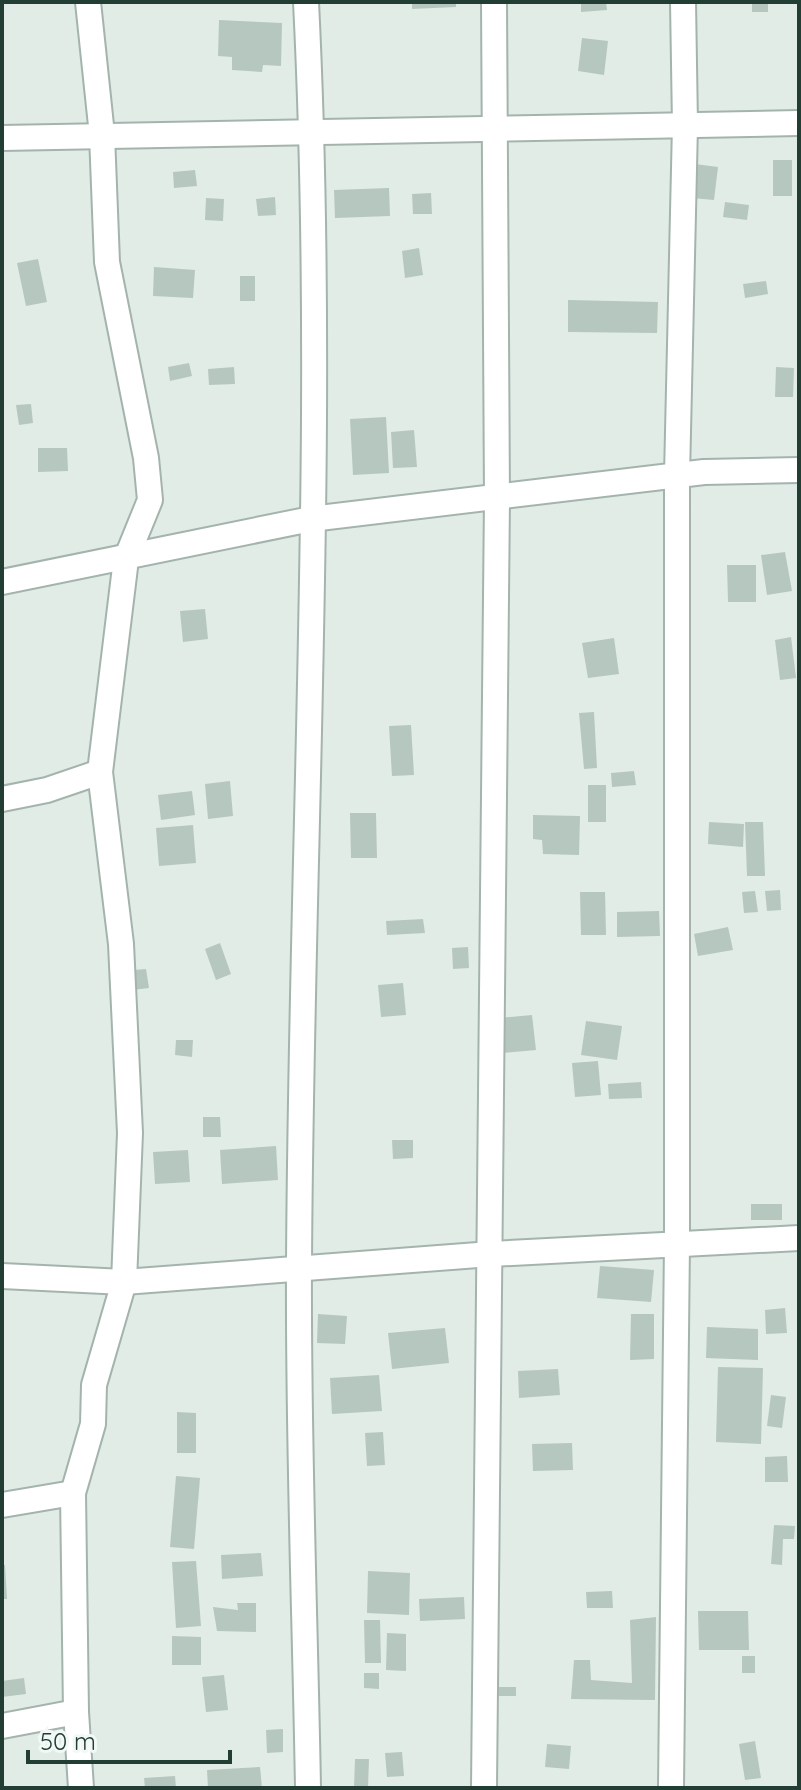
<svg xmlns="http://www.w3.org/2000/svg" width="801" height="1790" font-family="Quicksand,sans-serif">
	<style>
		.building { fill: #b6c7bf }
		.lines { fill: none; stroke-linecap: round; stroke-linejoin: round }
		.minor-casing { stroke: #a4b4ad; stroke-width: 28 }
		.minor { stroke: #fff; stroke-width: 24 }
	</style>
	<rect width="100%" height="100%" fill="#e1ece6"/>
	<g class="building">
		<polygon points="412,2 456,2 456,7 412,9"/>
		<polygon points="581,2 606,2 607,10 581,12"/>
		<rect x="752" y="2" width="16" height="10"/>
		<polygon points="219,20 282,23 281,66 263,65 262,72 232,70 232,57 218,56"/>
		<polygon points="582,38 608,41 604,75 578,71"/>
		<rect x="773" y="160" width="19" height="36"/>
		<polygon points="695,164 718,167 714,200 692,198"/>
		<polygon points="195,170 197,186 174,188 173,172"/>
		<polygon points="389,188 390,216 335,218 334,190"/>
		<polygon points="431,193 432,214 413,214 412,194"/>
		<polygon points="275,197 276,215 258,216 256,199"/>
		<polygon points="206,198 224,199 223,221 205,220"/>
		<polygon points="725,202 749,205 747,220 723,217"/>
		<polygon points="419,248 423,275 405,278 402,251"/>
		<polygon points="38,259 47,302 26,306 17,263"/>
		<polygon points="154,267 195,270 193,298 153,296"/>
		<rect x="240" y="276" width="15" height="25"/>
		<polygon points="766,281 768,294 745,298 743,284"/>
		<polygon points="568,300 658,302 657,333 568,332"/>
		<polygon points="189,363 192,376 170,381 168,367"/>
		<polygon points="234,367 235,384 209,385 208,369"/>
		<polygon points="776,367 794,368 793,397 775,397"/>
		<polygon points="31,404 33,423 19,425 16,405"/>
		<polygon points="386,417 389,473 353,475 350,419"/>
		<polygon points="414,430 417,467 393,468 391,432"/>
		<polygon points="38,448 67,448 68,471 38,472"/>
		<polygon points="785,552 792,591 767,595 761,555"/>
		<polygon points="727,565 756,565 756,602 728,602"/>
		<polygon points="205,609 208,639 183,642 180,611"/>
		<polygon points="791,637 796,678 780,680 775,640"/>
		<polygon points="614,638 619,674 588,678 582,643"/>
		<polygon points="594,712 597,768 584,769 579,713"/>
		<polygon points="411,725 414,775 392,776 389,726"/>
		<polygon points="634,771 636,785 612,787 611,773"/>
		<polygon points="230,781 233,816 208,819 205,784"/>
		<rect x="588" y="785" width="18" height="37"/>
		<polygon points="192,791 195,815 161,820 158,795"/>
		<polygon points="350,813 376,813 377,858 351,858"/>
		<polygon points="533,815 580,816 579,855 543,854 542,840 533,839"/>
		<polygon points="709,822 744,824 743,847 708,844"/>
		<polygon points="745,822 763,822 765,876 747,876"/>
		<polygon points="193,825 196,863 159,866 156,828"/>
		<polygon points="780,890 781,910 767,911 765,891"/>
		<polygon points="755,891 758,912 744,913 742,892"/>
		<polygon points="580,892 605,892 606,935 581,935"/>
		<polygon points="659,911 660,936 617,937 617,912"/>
		<polygon points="423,919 425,933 387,935 386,921"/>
		<polygon points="728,927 733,950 698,956 694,934"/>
		<polygon points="220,943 231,974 216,980 205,949"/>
		<polygon points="468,947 469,968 453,969 452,948"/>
		<polygon points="146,969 149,988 124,991 122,971"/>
		<polygon points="403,983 406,1015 381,1017 378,985"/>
		<polygon points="532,1015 536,1050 503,1053 499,1018"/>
		<polygon points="586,1021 622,1026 617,1060 581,1055"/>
		<polygon points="176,1040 193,1040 192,1057 175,1055"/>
		<polygon points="598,1061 601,1095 575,1097 572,1063"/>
		<polygon points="641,1082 642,1098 609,1099 608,1084"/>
		<polygon points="203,1117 220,1117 221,1137 203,1137"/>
		<polygon points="392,1140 413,1140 413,1158 393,1159"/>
		<polygon points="276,1146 278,1180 222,1184 220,1150"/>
		<polygon points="188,1150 190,1182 155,1184 153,1152"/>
		<rect x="751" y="1204" width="31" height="16"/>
		<polygon points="600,1266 654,1270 651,1302 597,1298"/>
		<polygon points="785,1308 787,1333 766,1334 765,1310"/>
		<polygon points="318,1314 347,1316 345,1344 317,1343"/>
		<polygon points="631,1314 654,1314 654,1359 630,1360"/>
		<polygon points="707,1327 758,1329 758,1360 706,1358"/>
		<polygon points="445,1328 449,1363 392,1369 388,1333"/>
		<polygon points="718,1367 763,1368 761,1444 716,1442"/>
		<polygon points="558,1369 560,1395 519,1398 518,1371"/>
		<polygon points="379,1375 382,1411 332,1414 330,1378"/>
		<polygon points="771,1395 786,1397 782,1428 767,1426"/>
		<polygon points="177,1412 196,1413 196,1453 177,1453"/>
		<polygon points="383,1432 385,1465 367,1466 365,1433"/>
		<polygon points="572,1443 573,1470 533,1471 532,1444"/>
		<polygon points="787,1456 788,1482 765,1482 765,1457"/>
		<polygon points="176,1476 200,1478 194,1549 170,1547"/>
		<polygon points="774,1525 795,1526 794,1539 783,1539 782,1565 771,1564"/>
		<polygon points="261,1553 263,1576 222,1579 221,1555"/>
		<polygon points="196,1561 201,1626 176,1628 172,1562"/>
		<polygon points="2,1565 5,1565 7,1599 2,1599"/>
		<polygon points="368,1571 410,1573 409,1615 367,1613"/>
		<polygon points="612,1591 613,1608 587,1608 586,1592"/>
		<polygon points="464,1597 465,1619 420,1621 419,1599"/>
		<polygon points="237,1603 256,1603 256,1632 217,1631 213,1607 238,1610"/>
		<polygon points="698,1611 748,1611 749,1650 699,1650"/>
		<polygon points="656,1617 655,1700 571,1699 574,1660 590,1660 591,1680 632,1683 630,1620"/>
		<polygon points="364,1620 380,1620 381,1663 365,1663"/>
		<polygon points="387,1633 406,1634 406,1671 386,1670"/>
		<polygon points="172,1636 201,1637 201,1665 172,1665"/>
		<rect x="742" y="1656" width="13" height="17"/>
		<polygon points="364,1673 379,1673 379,1689 364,1688"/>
		<polygon points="224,1675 228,1710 206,1712 202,1677"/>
		<polygon points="24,1678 26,1694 2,1697 2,1681"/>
		<rect x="497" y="1687" width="19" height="9"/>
		<polygon points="283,1729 283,1752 267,1753 266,1730"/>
		<polygon points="755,1741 761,1778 745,1780 739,1744"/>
		<polygon points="547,1744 571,1746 569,1769 545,1767"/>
		<polygon points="402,1752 404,1776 387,1777 385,1753"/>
		<polygon points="355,1759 369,1759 368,1788 354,1788"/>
		<polygon points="260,1767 262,1788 208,1788 207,1770"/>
		<polygon points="175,1776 176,1788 145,1788 144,1778"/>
	</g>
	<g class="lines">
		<g class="minor-casing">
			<g id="minor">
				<path d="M306,2C327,423 301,846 299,1267C298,1441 305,1615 308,1788"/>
				<polyline points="2,138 799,123"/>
				<polyline points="2,582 311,519 704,472 799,470"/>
				<polyline points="2,799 47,790 100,772"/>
				<polyline points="2,1276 124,1282 491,1254 799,1238"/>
				<polyline points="2,1505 73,1493"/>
				<polyline points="2,1726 76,1712"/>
				<polyline points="81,1788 76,1712 73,1493 93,1424 94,1385 124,1282 130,1133 121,944 100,772 126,559 150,500 146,458 107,262 102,135 88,2"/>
				<polyline points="484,1788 497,498 494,2"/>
				<polyline points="671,1788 677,1243 677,476 685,125 683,2"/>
			</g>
		</g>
		<use href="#minor" class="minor"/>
	</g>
	<rect width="801" height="1790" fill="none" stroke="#213d34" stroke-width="8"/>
	<path d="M28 1750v12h202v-12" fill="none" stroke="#213d34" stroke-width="4"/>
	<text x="40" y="1750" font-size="24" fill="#213d34" stroke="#f2f8f5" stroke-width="6" paint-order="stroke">50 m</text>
</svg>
